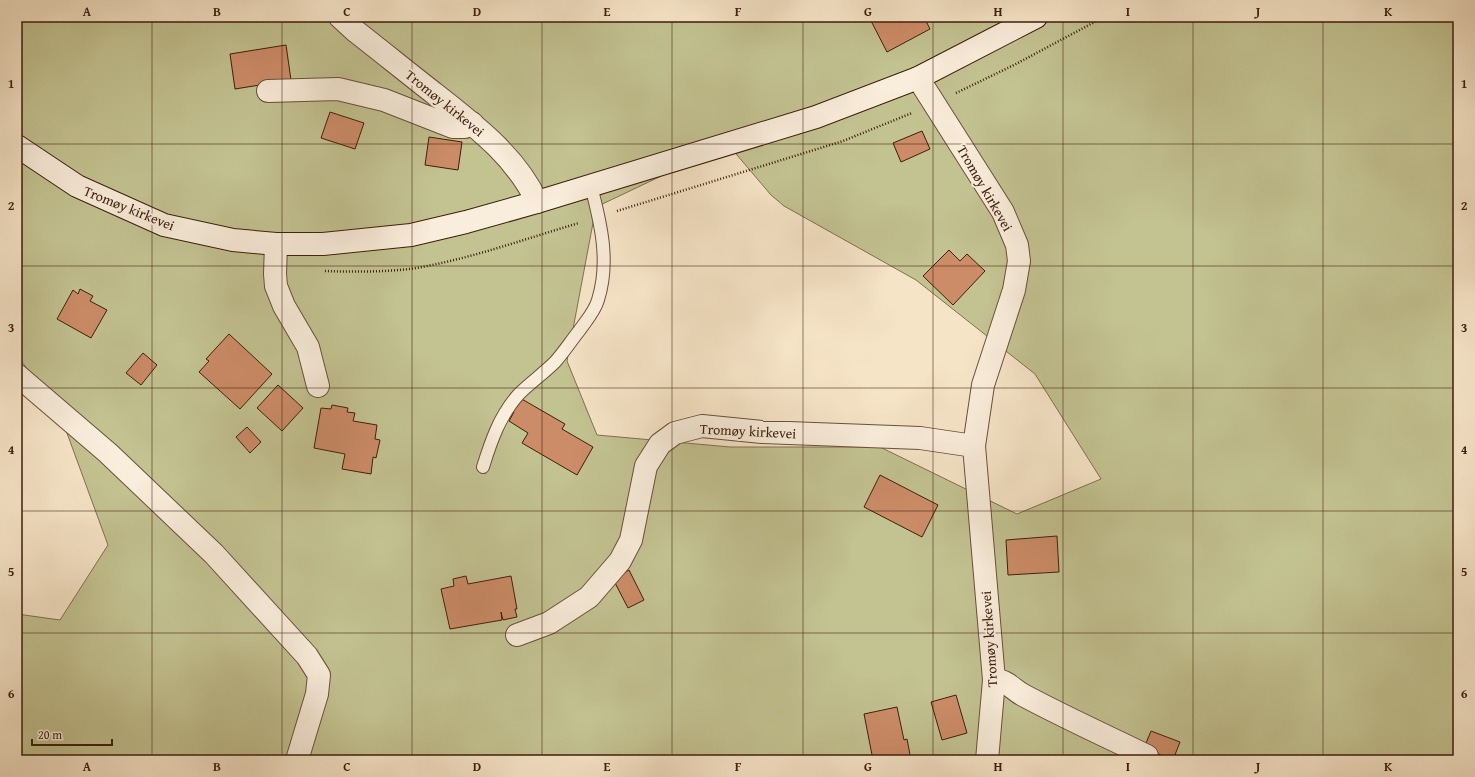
<svg xmlns="http://www.w3.org/2000/svg" width="1475" height="777" font-family="'Gentium Book Plus',serif">
	<style>
		.green { fill: #c3c291; stroke: #80704e; fill-rule: evenodd }
		.building { fill: #cc8c68; stroke: #3e1d0b }
		.lines { fill: none; stroke-linecap: round; stroke-linejoin: round }
		.service-casing { stroke: #6c4f3a; stroke-width: 14 }
		.minor-casing { stroke: #6c4f3a; stroke-width: 24 }
		.secondary-casing { stroke: #3e1d0b; stroke-width: 24 }
		.path { stroke: #3e1d0b; stroke-width: 2.5; stroke-dasharray: 1 2; stroke-linecap: butt }
		.service { stroke: #f9eddb; stroke-width: 12 }
		.minor { stroke: #f9eddb; stroke-width: 22 }
		.secondary { stroke: #f9eddb; stroke-width: 22 }
		.grid { fill: none; stroke: #3e1d0b; stroke-width: 1; stroke-opacity: 0.55 }
		.labels { text-anchor: middle; stroke-width: 4; stroke-linejoin: round; paint-order: stroke }
		.street-label { font-size: 14px; fill: #3e1d0b; stroke: #f9eddb }
		.neatline { fill: none; stroke: #3e1d0b; stroke-width: 1.5 }
		.grid-label { font-size: 13px; text-anchor: middle; font-weight: bold; fill: #3e1d0b }
	</style>
	<rect width="100%" height="100%" fill="#f6e4c7"/>
	<filter id="stains"><feTurbulence type="fractalNoise" baseFrequency=".005" numOctaves="4"/><feColorMatrix values="0 0 0 0 .2 0 0 0 0 .09 0 0 0 0 .02 0 0 0 .5 -.17"/></filter>
	<radialGradient id="worn" r=".72"><stop offset=".6" stop-color="#630" stop-opacity="0"/><stop offset="1" stop-color="#630" stop-opacity=".3"/></radialGradient>
	<path class="green" d="M17,17H1458V760H17V614L60,620L108,545L60,414L17,355ZM731,148L771,195L784,206L916,280L1035,374L1101,479L1017,514L880,447H730L597,435L567,361L596,207L714,151Z"/>
	<g class="building">
		<polygon points="869,17 924,17 930,29 887,52"/>
		<polygon points="286,45 291,80 235,89 230,54"/>
		<polygon points="330,112 364,123 355,149 321,138"/>
		<polygon points="922,131 930,149 901,162 893,143"/>
		<polygon points="429,137 462,142 458,170 425,165"/>
		<polygon points="949,250 960,261 967,254 985,271 953,305 923,276"/>
		<polygon points="80,289 93,296 90,301 107,310 91,338 57,319 73,290 78,294"/>
		<polygon points="229,334 272,374 240,409 199,372 209,361 206,359"/>
		<polygon points="143,353 157,365 141,385 126,373"/>
		<polygon points="278,385 303,408 282,431 257,408"/>
		<polygon points="520,398 565,424 562,429 593,447 577,475 522,443 528,433 509,421 514,412 513,411"/>
		<polygon points="332,405 348,408 347,412 355,413 353,421 377,425 375,439 380,440 376,458 373,457 371,474 342,469 345,454 314,448 321,408 331,409"/>
		<polygon points="247,427 261,442 250,453 236,437"/>
		<polygon points="880,475 938,505 922,537 864,507"/>
		<polygon points="1057,536 1059,572 1008,575 1006,540"/>
		<polygon points="629,570 644,600 628,608 613,579"/>
		<polygon points="466,576 468,584 511,576 517,609 515,609 517,617 503,620 501,612 502,620 450,629 441,589 454,586 453,579"/>
		<polygon points="956,695 967,733 942,740 931,702"/>
		<polygon points="897,707 904,740 907,739 911,760 873,760 864,714"/>
		<polygon points="1151,731 1180,742 1173,760 1144,748"/>
	</g>
	<g class="lines">
		<g class="service-casing">
			<path id="service" d="M483,467C491,441 500,415 519,394C530,383 544,373 555,362C564,352 571,341 579,331C586,321 595,311 598,300C610,262 601,224 591,186"/>
		</g>
		<g class="minor-casing">
			<g id="minor">
				<path d="M340,17L354,30C381,51 408,73 435,94C474,125 516,156 537,202"/>
				<polyline points="918,78 1003,212 1017,245 1019,261 1014,290 983,385 974,446 994,680 987,760"/>
				<polyline points="268,91 338,89 384,100 453,127 465,127 472,123"/>
				<polyline points="276,244 275,274 276,286 284,306 308,347 318,386"/>
				<polyline points="17,375 108,453 214,554 307,656 319,675 317,694 297,760"/>
				<polyline points="517,635 549,623 589,597 620,561 631,540 646,466 660,444 675,433 702,426 762,432 920,438 974,446"/>
				<path d="M994,680C1007,680 1012,689 1023,695C1064,717 1106,736 1147,756"/>
			</g>
		</g>
		<g class="secondary-casing">
			<polyline id="secondary" points="17,146 77,186 164,225 233,240 276,244 323,244 411,235 466,222 537,202 816,117 918,78 1036,17"/>
		</g>
		<g class="path">
			<polyline points="956,93 1014,65 1104,17"/>
			<polyline points="617,211 843,141 912,113"/>
			<path d="M325,271C353,272 382,272 410,269C468,260 524,239 579,223"/>
		</g>
		<use href="#service" class="service"/>
		<use href="#minor" class="minor"/>
		<use href="#secondary" class="secondary"/>
	</g>
	<path class="grid" d="M152,17V760M282,17V760M412,17V760M542,17V760M672,17V760M803,17V760M933,17V760M1063,17V760M1193,17V760M1323,17V760M17,144H1458M17,266H1458M17,388H1458M17,511H1458M17,633H1458"/>
	<g class="labels">
		<g class="street-label">
			<text transform="translate(445 103) rotate(39)" y="5">Tromøy kirkevei</text>
			<text transform="translate(985 188) rotate(60)" y="5">Tromøy kirkevei</text>
			<text transform="translate(129 208) rotate(22)" y="5">Tromøy kirkevei</text>
			<text transform="translate(748 431) rotate(3)" y="5">Tromøy kirkevei</text>
			<text transform="translate(989 639) rotate(-94)" y="5">Tromøy kirkevei</text>
		</g>
	</g>
	<rect width="1475" height="777" fill="none" stroke="#f6e4c7" stroke-width="44"/>
	<path d="M32 739v6h80v-6" fill="none" stroke="#3e1d0b" stroke-width="2"/>
	<text x="38" y="739" font-size="12" fill="#3e1d0b" stroke="#f9eddb" stroke-width="3" paint-order="stroke">20 m</text>
	<rect x="22" y="22" width="1431" height="733" class="neatline"/>
	<g class="grid-label">
		<text x="87" y="16">A</text>
		<text x="217" y="16">B</text>
		<text x="347" y="16">C</text>
		<text x="477" y="16">D</text>
		<text x="607" y="16">E</text>
		<text x="738" y="16">F</text>
		<text x="868" y="16">G</text>
		<text x="998" y="16">H</text>
		<text x="1128" y="16">I</text>
		<text x="1258" y="16">J</text>
		<text x="1388" y="16">K</text>
		<text x="11" y="88">1</text>
		<text x="1464" y="88">1</text>
		<text x="11" y="210">2</text>
		<text x="1464" y="210">2</text>
		<text x="11" y="332">3</text>
		<text x="1464" y="332">3</text>
		<text x="11" y="454">4</text>
		<text x="1464" y="454">4</text>
		<text x="11" y="576">5</text>
		<text x="1464" y="576">5</text>
		<text x="11" y="698">6</text>
		<text x="1464" y="698">6</text>
		<text x="87" y="771">A</text>
		<text x="217" y="771">B</text>
		<text x="347" y="771">C</text>
		<text x="477" y="771">D</text>
		<text x="607" y="771">E</text>
		<text x="738" y="771">F</text>
		<text x="868" y="771">G</text>
		<text x="998" y="771">H</text>
		<text x="1128" y="771">I</text>
		<text x="1258" y="771">J</text>
		<text x="1388" y="771">K</text>
	</g>
	<rect width="100%" height="100%" filter="url(#stains)"/>
	<rect width="100%" height="100%" fill="url(#worn)"/>
</svg>
